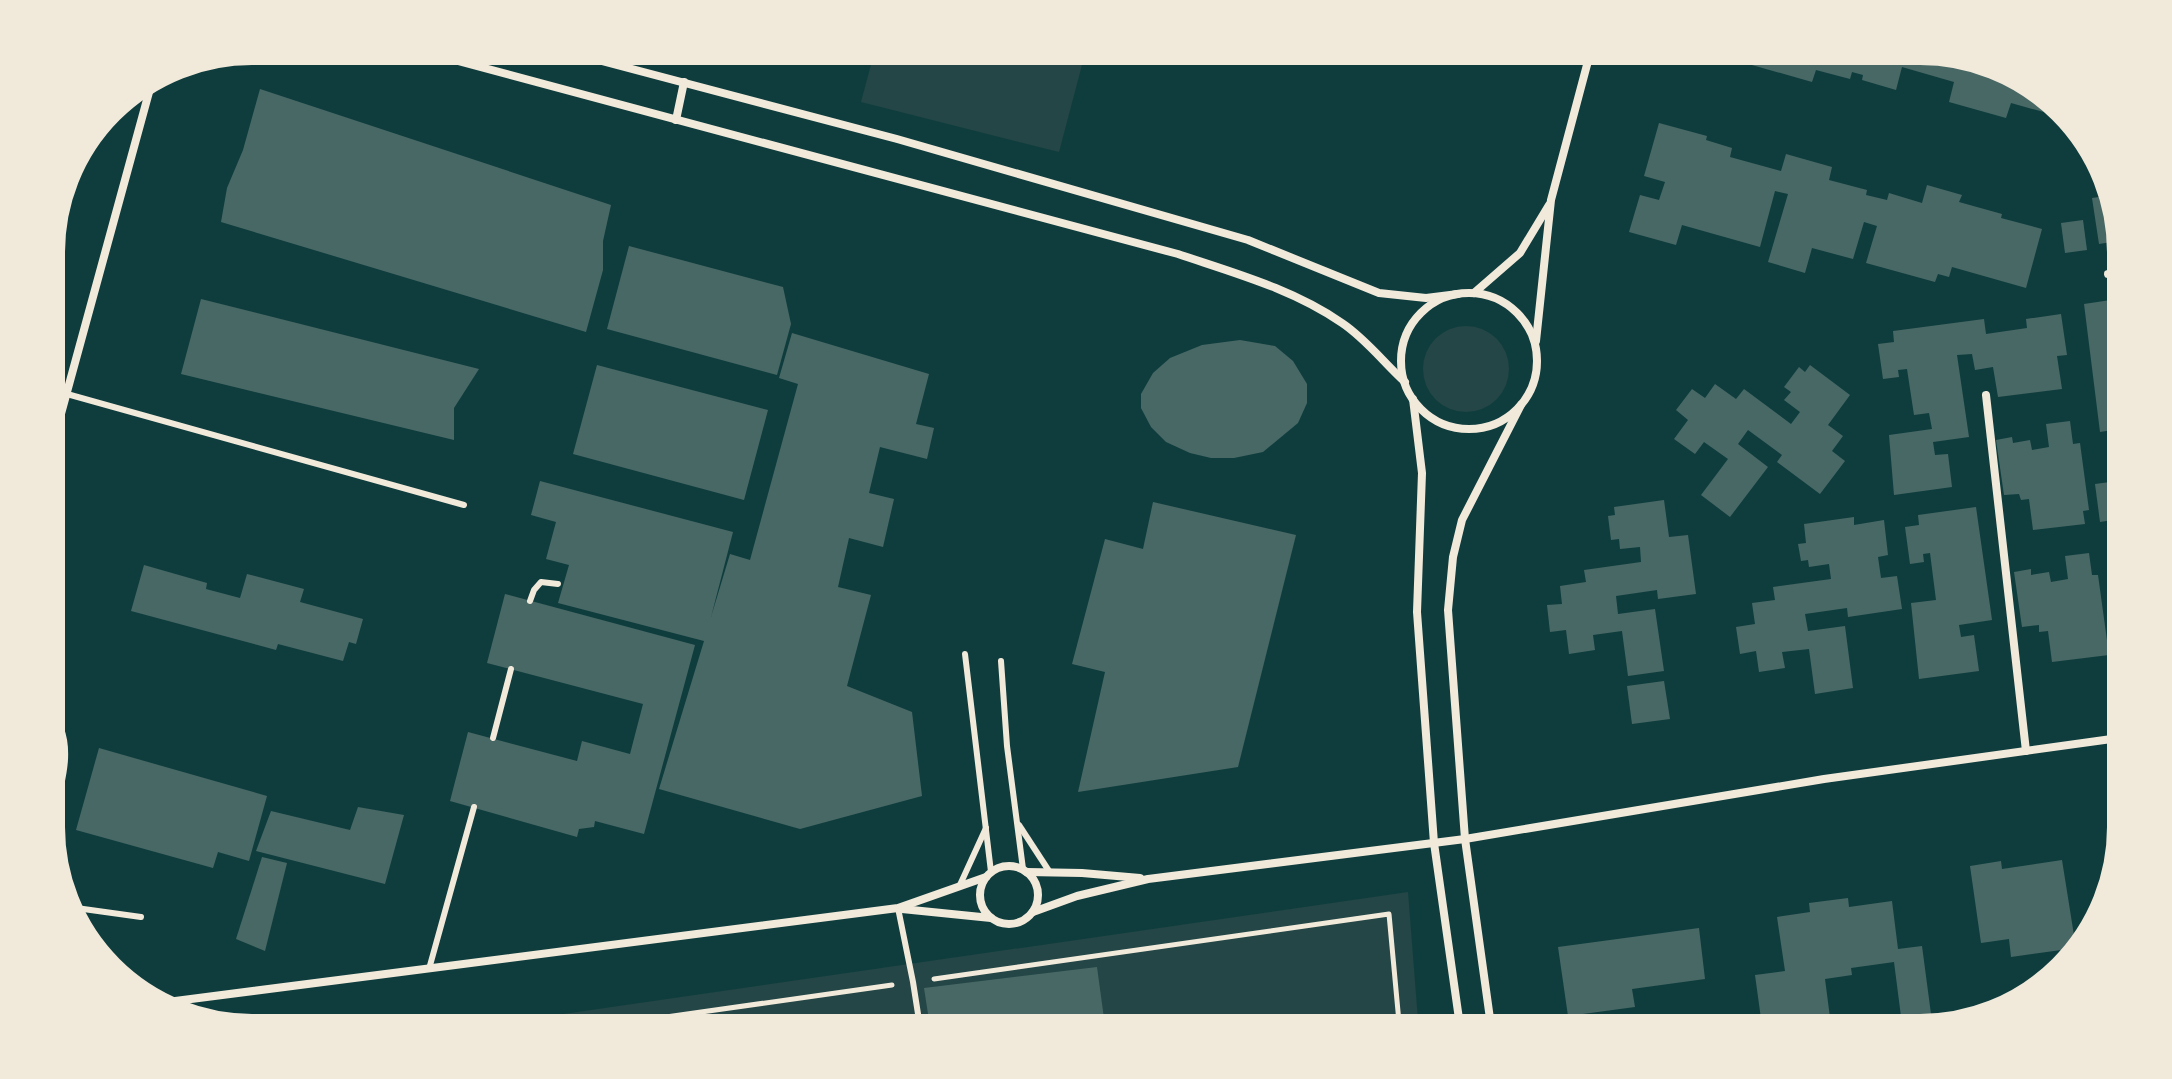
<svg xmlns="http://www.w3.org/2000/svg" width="2172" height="1079" font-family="Rubik,sans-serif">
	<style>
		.green { fill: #244646 }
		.building { fill: #486865 }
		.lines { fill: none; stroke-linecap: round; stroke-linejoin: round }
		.path { stroke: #f1e9da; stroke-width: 5 }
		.service { stroke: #f1e9da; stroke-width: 6 }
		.minor { stroke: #f1e9da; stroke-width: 8 }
		.rim { fill: none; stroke: #f1e9da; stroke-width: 10 }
	</style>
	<rect width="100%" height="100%" fill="#0f3d3e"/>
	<g class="green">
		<polygon points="876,46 1087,46 1059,152 861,102"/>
		<circle cx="1466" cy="369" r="43"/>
		<polygon points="1408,892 1419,1033 432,1033"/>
	</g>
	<g class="building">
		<polygon points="1757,46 1920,46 2011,67 2072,120 2011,103 2006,118 1949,102 1954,82 1902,67 1896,90 1862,80 1863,75 1852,72 1850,79 1816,70 1812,82 1752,65"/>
		<polygon points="260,89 611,205 603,241 603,270 586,332 221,222 227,188 243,150"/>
		<polygon points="1659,123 1707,136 1706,140 1732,148 1730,157 1781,171 1786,154 1832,167 1829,180 1867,190 1866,195 1887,200 1889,193 1922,203 1927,185 1962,195 1959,202 2002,214 2001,218 2042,229 2026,288 1952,267 1949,277 1938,274 1935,282 1866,263 1877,226 1864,222 1853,259 1812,248 1805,273 1768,262 1788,194 1775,191 1760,247 1682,225 1676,245 1629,232 1640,195 1659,200 1665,182 1644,176"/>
		<polygon points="2103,172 2124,225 2124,240 2099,244 2092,198 2106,196"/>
		<polygon points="2083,220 2087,250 2065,253 2061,223"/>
		<polygon points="629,246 783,287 791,324 777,375 607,329"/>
		<polygon points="2124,298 2125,328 2113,330 2115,341 2125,340 2125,428 2100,432 2084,304"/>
		<polygon points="201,299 479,369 454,408 454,440 181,374"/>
		<polygon points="2061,314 2067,355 2057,356 2062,389 1998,397 1993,367 1975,370 1972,354 1957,355 1969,437 1933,442 1935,455 1948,454 1952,487 1894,495 1889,435 1932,429 1929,413 1914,415 1907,369 1898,370 1899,377 1883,379 1878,344 1894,342 1893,331 1984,319 1986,334 2027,328 2026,319"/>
		<polygon points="792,333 929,374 916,424 934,428 927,459 880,447 869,493 894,499 883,547 849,538 838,587 871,595 847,686 912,712 922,796 800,829 659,789 704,641 558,603 569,565 546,559 556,522 531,515 540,481 733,532 711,617 730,554 750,560 798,384 779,378"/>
		<polygon points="1240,340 1275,346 1293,361 1307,384 1307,403 1298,423 1263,452 1234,458 1211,458 1190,453 1166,442 1151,427 1141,408 1141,394 1153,373 1170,358 1202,345"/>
		<polygon points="597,365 768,410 744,500 573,454"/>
		<polygon points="1810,365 1850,395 1828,425 1843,436 1832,451 1845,461 1820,494 1777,462 1782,455 1748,430 1738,444 1768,467 1730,517 1701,495 1728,459 1704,442 1695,454 1674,439 1688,420 1676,410 1692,389 1705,398 1715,384 1736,399 1744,389 1791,424 1800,412 1784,400 1791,392 1784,387 1799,367 1805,372"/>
		<polygon points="2070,421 2073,444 2080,443 2089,510 2083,511 2085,524 2033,530 2029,499 2021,500 2019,494 2004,495 1996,440 2012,437 2013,443 2030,440 2032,450 2049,447 2046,424"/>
		<polygon points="2125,480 2125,518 2100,522 2095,484"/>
		<polygon points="1664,500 1669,537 1688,535 1696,594 1658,599 1657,590 1616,596 1618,614 1655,609 1664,671 1628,676 1622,631 1593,635 1595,650 1569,654 1566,630 1550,632 1547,605 1562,604 1560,586 1586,582 1584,570 1641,562 1640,547 1620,549 1619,539 1611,540 1608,516 1615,515 1614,507"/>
		<polygon points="1153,502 1296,535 1238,767 1078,792 1105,672 1072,664 1105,539 1143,549"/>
		<polygon points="1976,507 1992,620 1959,625 1961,637 1974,635 1979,671 1919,679 1911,603 1936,600 1930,553 1923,554 1924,562 1910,564 1905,527 1919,525 1918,515"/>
		<polygon points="1854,517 1854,525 1884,520 1888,555 1878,557 1881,578 1897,576 1902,609 1848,617 1847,608 1805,614 1808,631 1845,626 1853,688 1815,694 1809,649 1782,652 1785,668 1759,672 1756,651 1740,654 1736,627 1755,624 1752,603 1775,600 1773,587 1831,579 1829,564 1809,567 1808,560 1801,561 1798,544 1806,543 1804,524"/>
		<polygon points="2089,553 2092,575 2098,575 2109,655 2052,662 2048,631 2039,632 2039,625 2022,627 2014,572 2031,569 2031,575 2049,572 2051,582 2068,579 2065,556"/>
		<polygon points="144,565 207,583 206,589 240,598 247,574 304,589 300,602 363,619 356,644 349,642 343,661 278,644 276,650 131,611"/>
		<polygon points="505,594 695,645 644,834 595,821 594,827 579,829 577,837 450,801 468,732 577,761 582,741 630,754 643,704 487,663"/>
		<polygon points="1664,681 1670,719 1632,724 1627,686"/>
		<polygon points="99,748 267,796 249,861 218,852 213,868 76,830"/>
		<polygon points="358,807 404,815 385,884 256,851 271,811 350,830"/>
		<polygon points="262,857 287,863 265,951 236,939"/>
		<polygon points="2062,860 2076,948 2011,957 2009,939 1981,943 1970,866 2001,861 2002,869"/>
		<polygon points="1848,898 1849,907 1892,901 1898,949 1922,946 1933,1029 1903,1032 1894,962 1851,968 1852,975 1825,979 1832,1033 1763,1033 1755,975 1785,971 1777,917 1810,912 1809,903"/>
		<polygon points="1699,928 1705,979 1632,989 1635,1007 1568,1016 1558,947"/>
		<polygon points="1097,967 1106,1033 931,1033 924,988"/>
	</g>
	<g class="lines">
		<g class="path">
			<polyline points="934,979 1389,914 1400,1033"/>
			<polyline points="553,1033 892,985"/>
		</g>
		<g class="service">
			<polyline points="67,394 464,505"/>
			<polyline points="530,601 534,590 541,582 558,584"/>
			<polyline points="965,654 991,872"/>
			<polyline points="1001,661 1007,746 1023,869"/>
			<path d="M48,710C81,739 58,797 48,833"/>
			<polyline points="493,738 511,669"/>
			<polyline points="1019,825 1049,871"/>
			<polyline points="959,887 986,828"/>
			<polyline points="69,907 141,917"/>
			<polyline points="898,908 913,982 921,1033"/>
			<polyline points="429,969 474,807"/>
		</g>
		<g class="minor">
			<path d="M402,46L1178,254C1234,273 1293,289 1342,323C1366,339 1384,363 1405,382"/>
			<polyline points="545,46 897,139 1248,240 1379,293 1426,298 1458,294"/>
			<polyline points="676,120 684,82"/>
			<polyline points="2108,274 2124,272"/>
			<polyline points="1474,293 1520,253 1549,205"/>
			<circle cx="1469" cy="361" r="68"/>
			<polyline points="1536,341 1551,200 1592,46"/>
			<polyline points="1986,395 2026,751"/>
			<polyline points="1413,399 1422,473 1417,612 1434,843 1461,1033"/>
			<polyline points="47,465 154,74"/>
			<circle cx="1009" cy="895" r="29"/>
			<polyline points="1027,872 1082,873 1140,878"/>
			<polyline points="902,909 991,918"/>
			<polyline points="1033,912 1077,896 1148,879 1465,839 1824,779 2126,737"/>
			<polyline points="152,1004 898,908 986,877"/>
			<polyline points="1461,1032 1491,1027"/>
			<polyline points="1492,1033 1465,839 1448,610 1453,557 1462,520 1521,405"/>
		</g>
	</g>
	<path d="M0 0H2172V1079H0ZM252 60H1920A192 192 0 0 1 2112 252V827A192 192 0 0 1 1920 1019H252A192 192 0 0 1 60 827V252A192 192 0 0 1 252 60Z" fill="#f1e9da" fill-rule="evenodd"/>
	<path class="rim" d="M252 60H1920A192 192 0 0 1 2112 252V827A192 192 0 0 1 1920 1019H252A192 192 0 0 1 60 827V252A192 192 0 0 1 252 60Z"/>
</svg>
